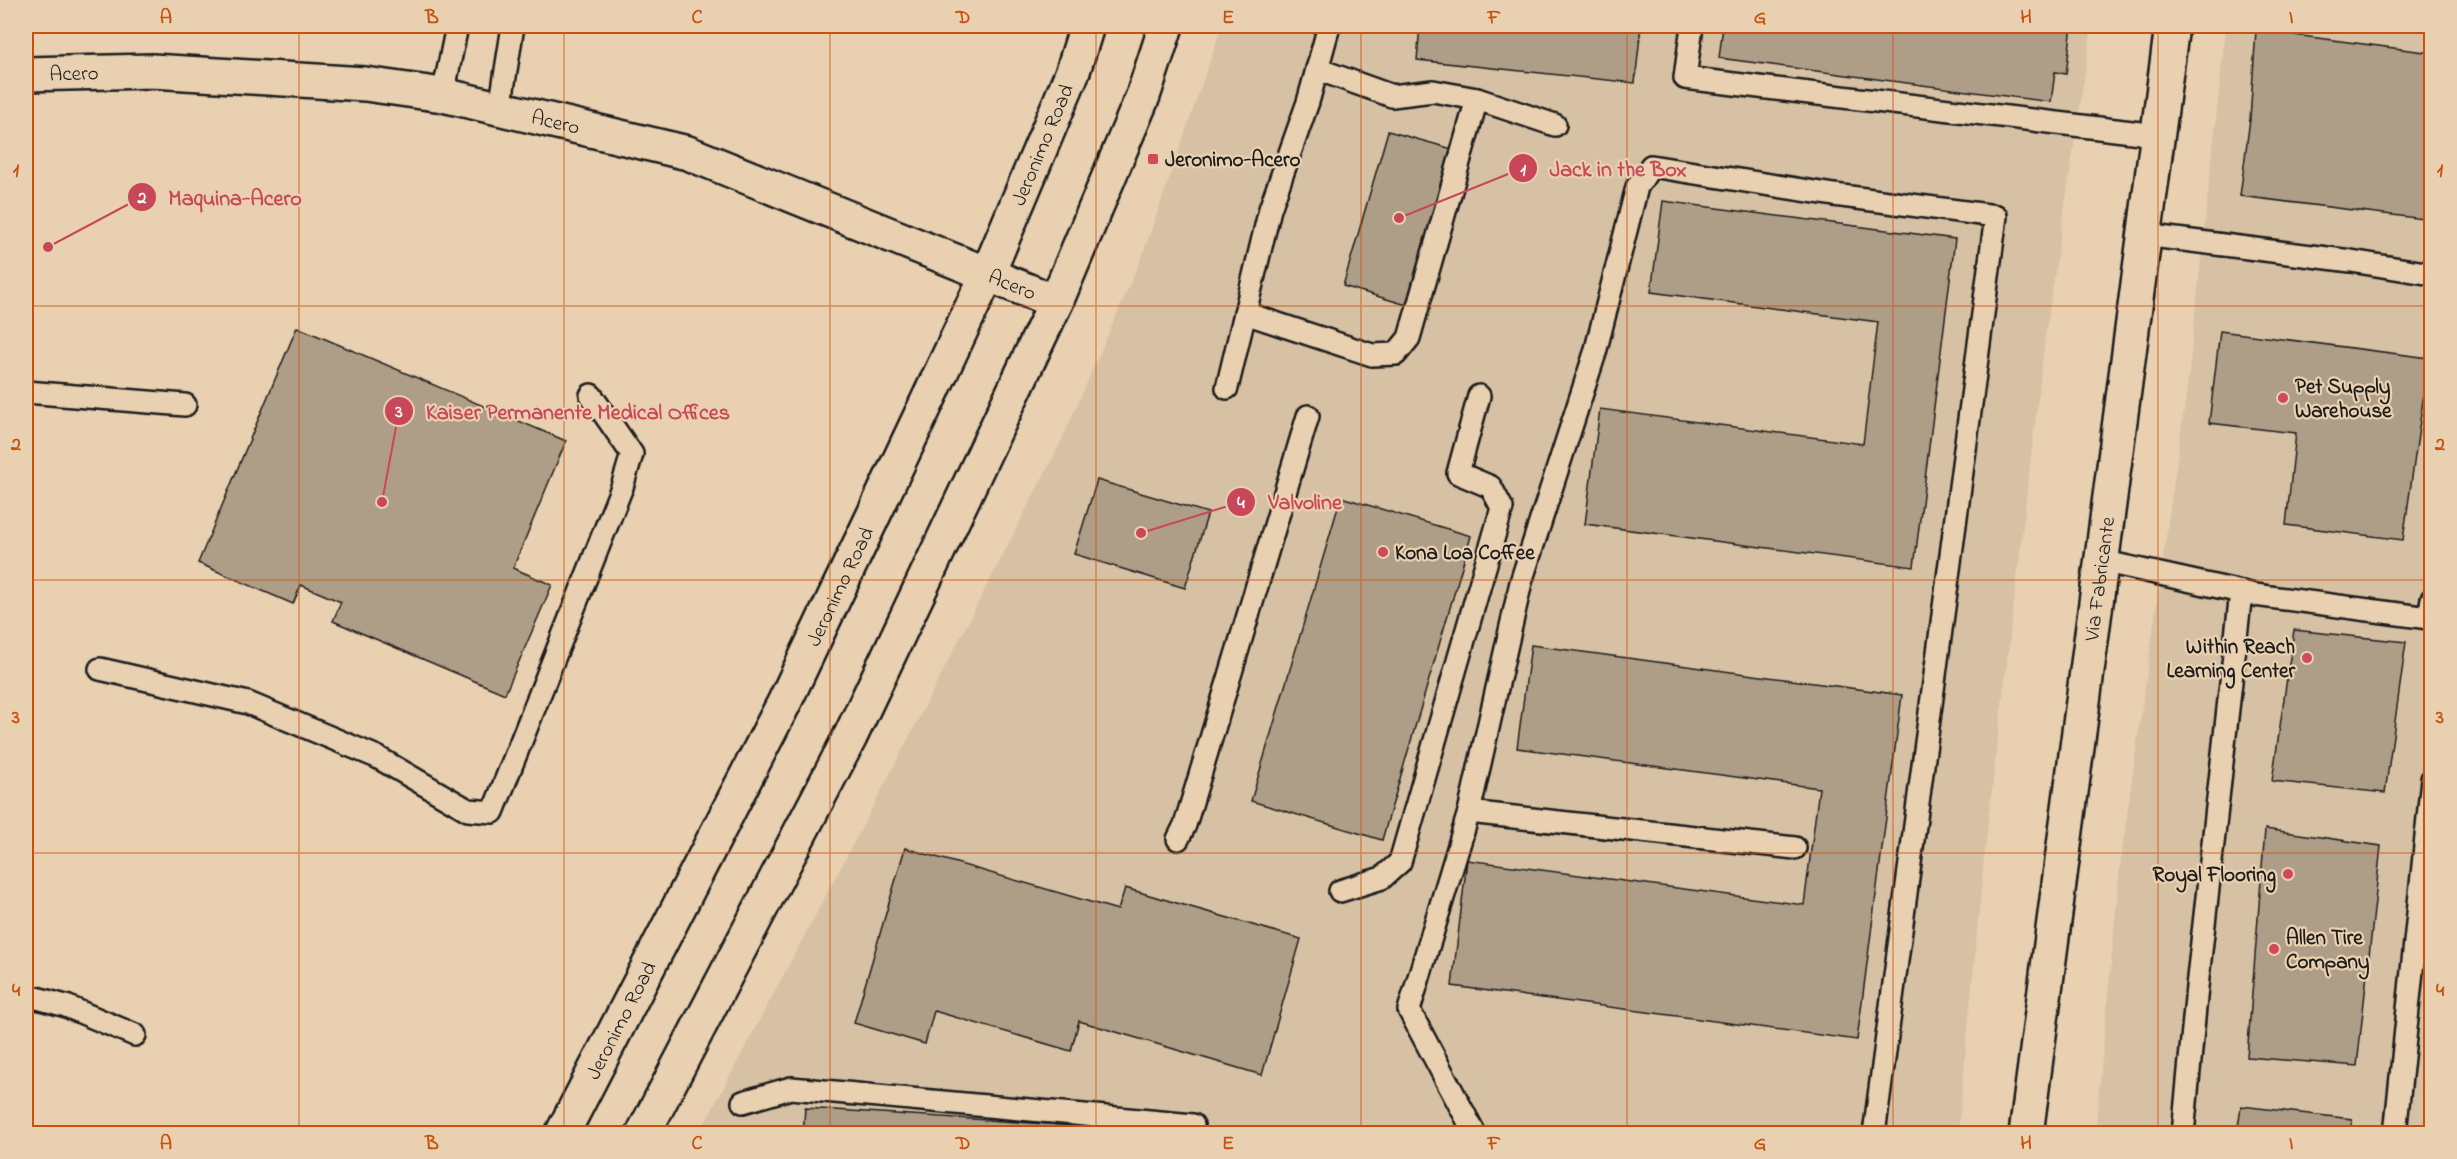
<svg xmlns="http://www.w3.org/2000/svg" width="2457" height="1159" font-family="'Indie Flower',sans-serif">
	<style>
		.built { fill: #d7c1a4 }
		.building { fill: #af9e87; stroke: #1c1c1c; stroke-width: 1.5 }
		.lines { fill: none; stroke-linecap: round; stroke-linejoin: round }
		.service-casing { stroke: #1c1c1c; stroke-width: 26 }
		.tertiary-casing { stroke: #1c1c1c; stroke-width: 38 }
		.secondary-casing { stroke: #1c1c1c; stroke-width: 38 }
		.service { stroke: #e8d0b0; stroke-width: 21 }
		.tertiary { stroke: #e8d0b0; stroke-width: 33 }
		.secondary { stroke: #e8d0b0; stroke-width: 33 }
		.grid { fill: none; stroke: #c9500e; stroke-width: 1.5; stroke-opacity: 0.55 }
		.poi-dot { fill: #d1495b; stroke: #e8d0b0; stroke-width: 2 }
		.labels { text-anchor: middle; stroke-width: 4.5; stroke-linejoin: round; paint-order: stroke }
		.street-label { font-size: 21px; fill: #1c1c1c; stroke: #e8d0b0 }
		.poi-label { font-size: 21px; font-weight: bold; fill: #1c1c1c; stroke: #e8d0b0; text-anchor: start }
		.leader { fill: none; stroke: #c84758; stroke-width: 2 }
		.callout-dot { fill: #c84758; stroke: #e8d0b0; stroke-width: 2 }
		.mark-label { font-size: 18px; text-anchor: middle; font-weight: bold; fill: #fff }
		.callout-label { font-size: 22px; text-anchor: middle; font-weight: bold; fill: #c84758; stroke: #e8d0b0; stroke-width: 4.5; stroke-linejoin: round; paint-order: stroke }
		.neatline { fill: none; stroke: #c9500e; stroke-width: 2 }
		.grid-label { font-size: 20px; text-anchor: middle; font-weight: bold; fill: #c9500e }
	</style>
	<rect width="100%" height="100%" fill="#e8d0b0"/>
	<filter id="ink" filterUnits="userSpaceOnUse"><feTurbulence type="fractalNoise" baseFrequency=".0167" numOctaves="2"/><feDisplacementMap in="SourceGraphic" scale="12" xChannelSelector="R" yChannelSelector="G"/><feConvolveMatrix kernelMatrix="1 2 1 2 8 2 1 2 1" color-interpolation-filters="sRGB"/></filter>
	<g filter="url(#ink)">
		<g class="built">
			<polygon points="1222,26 2092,26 2045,338 1984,858 1958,1133 699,1134 876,801 1060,444 1142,257"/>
			<polygon points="2226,26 2431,26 2431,1133 2095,1134 2121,857 2188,381"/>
		</g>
		<g class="building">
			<polygon points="1420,26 1641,26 1635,83 1417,60"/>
			<polygon points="1723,26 2072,26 2066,74 2055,72 2051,102 1719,58"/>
			<polygon points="2256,30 2432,53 2432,220 2240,196 2250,119"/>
			<polygon points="1388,131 1456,150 1410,306 1343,286"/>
			<polygon points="1663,201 1955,239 1914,567 1585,524 1600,409 1863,444 1878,322 1651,292"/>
			<polygon points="297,327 566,441 513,568 552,585 505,694 333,621 341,602 301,585 293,604 198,563"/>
			<polygon points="2220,331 2429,358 2403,540 2286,525 2296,433 2209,423"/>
			<polygon points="1097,480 1208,513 1185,588 1074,554"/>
			<polygon points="1341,497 1471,536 1382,840 1251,801"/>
			<polygon points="2294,630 2406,642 2385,793 2272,781"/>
			<polygon points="1531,645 1902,695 1857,1040 1452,986 1467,860 1804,905 1819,788 1517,748"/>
			<polygon points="2265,829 2381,846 2357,1066 2247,1057"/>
			<polygon points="905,848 1118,910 1125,888 1301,939 1262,1075 1079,1021 1071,1051 934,1011 925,1044 854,1023"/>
			<polygon points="2241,1106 2352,1119 2350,1134 2237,1134"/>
			<polygon points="805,1108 1122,1129 1126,1134 803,1134"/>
		</g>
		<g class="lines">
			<g class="service-casing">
				<g id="service">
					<polyline points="1692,26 1685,78 2157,135"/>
					<polyline points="1317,69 1392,96 1433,91 1477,99 1555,125"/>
					<polyline points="443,95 457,26"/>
					<polyline points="500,108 513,26"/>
					<polyline points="2144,235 2351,261 2432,274"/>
					<polyline points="1245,313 1372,355 1396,354 1409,338 1477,99"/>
					<polyline points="1227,388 1270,209 1308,102 1329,26"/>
					<polyline points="26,392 185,405"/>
					<polyline points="2101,561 2255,595 2429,618 2432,599"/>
					<polyline points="100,669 248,703 377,757 468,810 493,812 622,487 632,454 591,395"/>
					<polyline points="1469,812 1795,848"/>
					<polyline points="1178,839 1185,825 1308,416"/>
					<polyline points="1340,891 1382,878 1400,862 1502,508 1491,487 1458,473 1479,396"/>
					<polyline points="26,995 66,1006 135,1035"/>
					<polyline points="743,1102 791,1088 1193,1125 1192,1134"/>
					<polyline points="1475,1134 1409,1010 1469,812 1521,582 1595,353 1637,187 1651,166 1834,195 1996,216 1874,1134"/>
					<polyline points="2183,1134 2197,987 2241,592"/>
					<polyline points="2395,1134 2432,779"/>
				</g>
			</g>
			<g class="tertiary-casing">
				<g id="tertiary">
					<path id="s1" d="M26,74L152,71L365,84L443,95L688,153L1056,302"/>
					<path id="s2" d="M2026,1134L2172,26"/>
				</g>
			</g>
			<g class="secondary-casing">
				<g id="secondary">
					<path id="s3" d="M562,1134L784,703L876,510L988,273L1073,71L1087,26"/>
					<polyline points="643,1134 850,737 1056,302 1143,96 1166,26"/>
				</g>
			</g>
			<use href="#service" class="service"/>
			<use href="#tertiary" class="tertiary"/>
			<use href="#secondary" class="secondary"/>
		</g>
	</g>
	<path class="grid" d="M299,26V1134M564,26V1134M830,26V1134M1096,26V1134M1361,26V1134M1627,26V1134M1893,26V1134M2158,26V1134M26,306H2432M26,580H2432M26,853H2432"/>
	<g class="poi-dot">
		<rect x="1147" y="153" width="12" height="12" rx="3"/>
		<circle cx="2283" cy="398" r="6"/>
		<circle cx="1383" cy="552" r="6"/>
		<circle cx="2307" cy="658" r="6"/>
		<circle cx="2288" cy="874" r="6"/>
		<circle cx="2274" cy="949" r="6"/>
	</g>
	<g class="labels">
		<g class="street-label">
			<text dy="7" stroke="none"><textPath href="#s1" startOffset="48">Acero</textPath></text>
			<text dy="7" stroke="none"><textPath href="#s1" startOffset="534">Acero</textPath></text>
			<text dy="7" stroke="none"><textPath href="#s3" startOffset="1100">Jeronimo Road</textPath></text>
			<text dy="7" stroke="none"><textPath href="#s1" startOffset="1020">Acero</textPath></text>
			<text dy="7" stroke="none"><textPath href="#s2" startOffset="560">Via Fabricante</textPath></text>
			<text dy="7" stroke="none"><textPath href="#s3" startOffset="614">Jeronimo Road</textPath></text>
			<text dy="7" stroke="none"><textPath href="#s3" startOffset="128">Jeronimo Road</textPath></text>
		</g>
		<g class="poi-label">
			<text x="1165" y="166">Jeronimo-Acero</text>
			<text x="2295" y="393">Pet Supply<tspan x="2295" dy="24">Warehouse</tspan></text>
			<text x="1395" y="559">Kona Loa Coffee</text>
			<text x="2295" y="653" text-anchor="end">Within Reach<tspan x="2295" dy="24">Learning Center</tspan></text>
			<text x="2276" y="881" text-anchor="end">Royal Flooring</text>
			<text x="2286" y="944">Allen Tire<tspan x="2286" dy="24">Company</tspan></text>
		</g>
	</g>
	<path class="leader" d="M1399 218L1523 168M48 247L142 197M382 502L399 411M1141 533L1241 502"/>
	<g class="callout-dot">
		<circle cx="1399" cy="218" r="6"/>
		<circle cx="48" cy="247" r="6"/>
		<circle cx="382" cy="502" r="6"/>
		<circle cx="1141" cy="533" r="6"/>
		<circle cx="1523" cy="168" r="15"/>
		<circle cx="142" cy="197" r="15"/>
		<circle cx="399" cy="411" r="15"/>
		<circle cx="1241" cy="502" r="15"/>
	</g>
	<g class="mark-label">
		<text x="1523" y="175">1</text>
		<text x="142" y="203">2</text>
		<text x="399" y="417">3</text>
		<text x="1241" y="508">4</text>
	</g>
	<g class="callout-label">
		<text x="1618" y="176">Jack in the Box</text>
		<text x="235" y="205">Maquina-Acero</text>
		<text x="578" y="419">Kaiser Permanente Medical Offices</text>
		<text x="1305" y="509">Valvoline</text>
	</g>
	<rect width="2457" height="1159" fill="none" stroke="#e8d0b0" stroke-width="66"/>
	<rect x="33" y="33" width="2391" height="1093" class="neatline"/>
	<g class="grid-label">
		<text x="166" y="23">A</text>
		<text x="432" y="23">B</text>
		<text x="697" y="23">C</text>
		<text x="963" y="23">D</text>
		<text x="1228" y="23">E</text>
		<text x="1494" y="23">F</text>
		<text x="1760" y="23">G</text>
		<text x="2026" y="23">H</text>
		<text x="2291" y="23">I</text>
		<text x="16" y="176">1</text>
		<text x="2440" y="176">1</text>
		<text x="16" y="450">2</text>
		<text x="2440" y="450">2</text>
		<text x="16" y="723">3</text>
		<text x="2440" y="723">3</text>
		<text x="16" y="996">4</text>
		<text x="2440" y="996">4</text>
		<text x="166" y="1149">A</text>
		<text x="432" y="1149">B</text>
		<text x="697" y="1149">C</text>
		<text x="963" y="1149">D</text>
		<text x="1228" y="1149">E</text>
		<text x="1494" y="1149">F</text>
		<text x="1760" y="1149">G</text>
		<text x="2026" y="1149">H</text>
		<text x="2291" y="1149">I</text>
	</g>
</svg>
